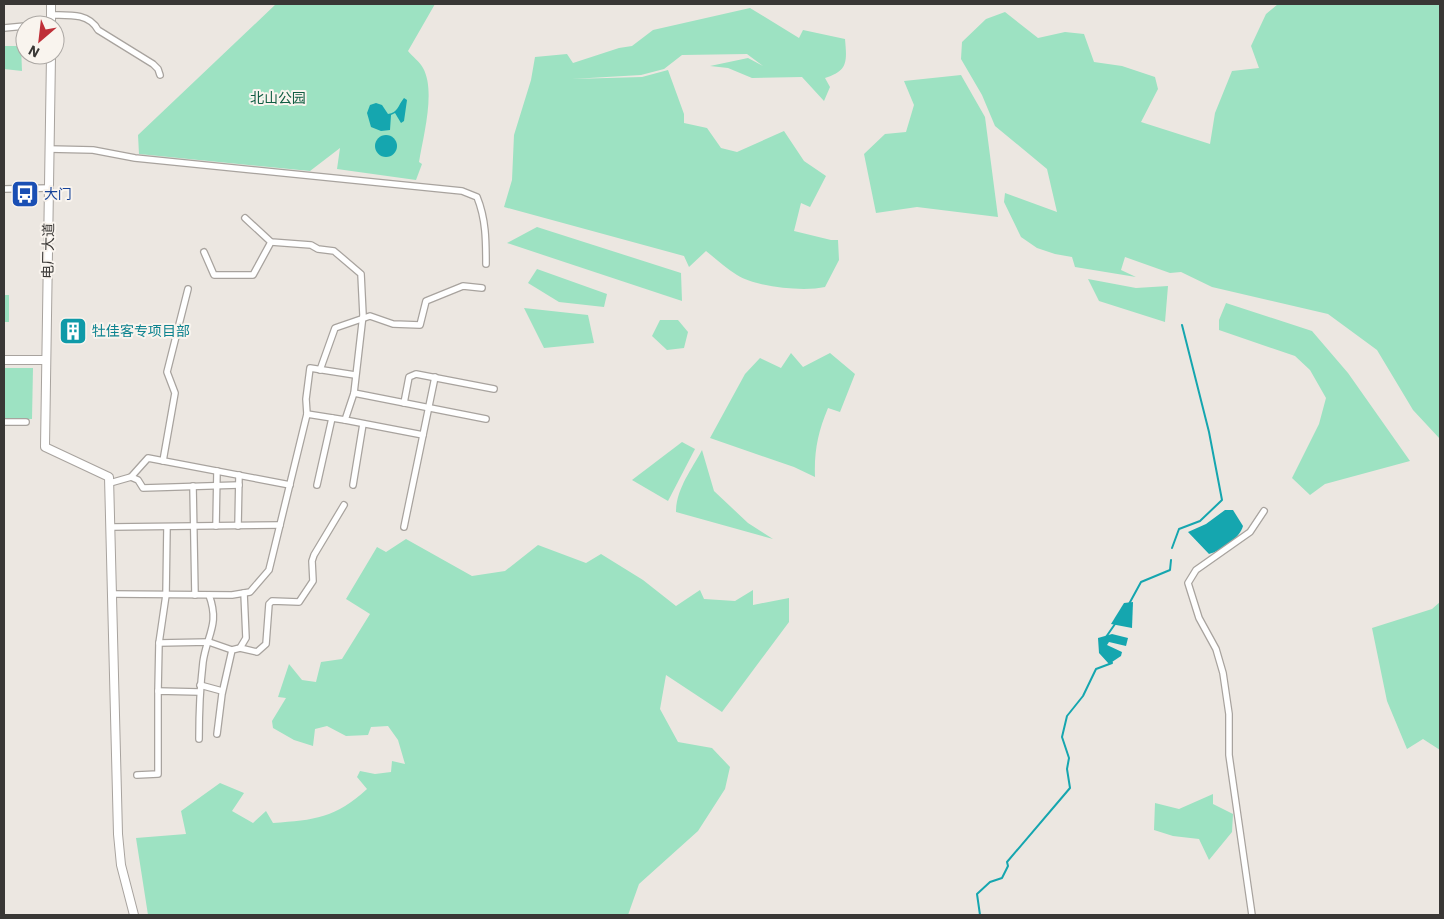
<svg xmlns="http://www.w3.org/2000/svg" width="1444" height="919" font-family="'IBM Plex Sans','Noto Sans SC',sans-serif">
	<style>
		.green { fill: #9de2c2 }
		.water { fill: #15a6af }
		.lines { fill: none; stroke-linecap: round; stroke-linejoin: round }
		.stream { stroke: #15a6af; stroke-width: 2 }
		.street-casing { stroke: #a8a39e; stroke-width: 8 }
		.secondary-casing { stroke: #a8a39e; stroke-width: 10 }
		.street { stroke: #fff; stroke-width: 5.5 }
		.secondary { stroke: #fff; stroke-width: 8 }
		.labels { text-anchor: middle; stroke-width: 4; stroke-linejoin: round; paint-order: stroke }
		.park-label { font-size: 14px; fill: #115d43; stroke: #f9f4ee }
		.transit-label { font-size: 14px; fill: #164399; stroke: #f9f4ee; text-anchor: start }
		.street-label { font-size: 14px; fill: #393735; stroke: #f9f4ee }
		.culture-label { font-size: 14px; fill: #0d838f; stroke: #f9f4ee; text-anchor: start }
	</style>
	<rect width="100%" height="100%" fill="#ece7e1"/>
	<g class="green">
		<path d="M276,4H435L408,51C412,56 420,62 423,68C436,91 423,137 419,162L422,164L416,180L337,169L340,148L310,171L139,154L138,135Z"/>
		<polygon points="1278,4 1440,4 1440,439 1413,410 1377,350 1328,314 1212,287 1181,272 1170,273 1125,257 1121,270 1136,277 1075,267 1072,257 1055,254 1037,248 1021,237 1004,202 1005,193 1057,212 1047,169 995,126 982,95 961,59 962,42 986,19 1005,12 1038,38 1065,32 1084,34 1094,62 1122,66 1155,77 1158,89 1141,122 1210,144 1215,113 1232,71 1259,68 1251,46 1266,14"/>
		<path d="M750,8L799,38L803,30L845,39C847,62 848,71 825,78L830,87L824,101L802,77L752,78L728,68L710,66L748,58L763,66L747,54L682,55L664,69L641,75L572,79L642,77L668,70L684,114V123L707,128L721,148L737,152L784,131L804,161L826,176L810,207L801,203L794,231L831,240H838L839,260L825,287C803,292 756,287 737,275C726,268 716,259 706,251L689,267L684,256L504,207L512,180L514,135L531,80L535,57L567,54L573,63L619,48L632,46L653,30Z"/>
		<polygon points="4,46 21,46 22,71 4,69"/>
		<polygon points="961,75 985,117 998,217 917,207 876,213 864,154 885,134 906,132 914,105 904,81"/>
		<polygon points="537,227 681,273 682,301 507,243"/>
		<polygon points="537,269 607,294 604,307 559,302 528,283"/>
		<polygon points="1088,279 1136,288 1168,286 1165,322 1099,301"/>
		<rect x="4" y="295" width="5" height="27"/>
		<polygon points="1226,303 1312,331 1348,373 1410,461 1325,484 1310,495 1292,478 1319,424 1326,398 1310,370 1295,356 1219,330 1219,320"/>
		<polygon points="524,308 588,315 594,343 544,348"/>
		<polygon points="660,320 678,320 688,332 684,348 667,350 652,336"/>
		<path d="M791,353L803,367L830,353L855,374L840,412L828,408C818,432 814,451 815,477L794,467L710,438L745,374L760,358L781,368Z"/>
		<polygon points="4,368 33,368 32,419 4,419"/>
		<polygon points="682,442 695,449 668,501 632,480"/>
		<path d="M702,450L714,491L748,523L773,539L676,512C676,489 692,469 702,450Z"/>
		<path d="M406,539L472,576L505,571L538,545L586,563L601,554L643,580L676,606L700,590L704,599L735,601L753,590V605L789,598V622L722,712L666,675L660,709L678,742L712,748L730,767L725,789L698,831L639,884L628,915H148L136,838L186,834L181,811L220,783L244,793L232,811L253,823L266,811L273,823C315,820 335,818 367,789L357,777L360,771L375,774L391,772L392,761L405,764L398,740L388,726L371,727L368,735L346,736L327,726L315,729L313,746L294,740L273,728L272,721L286,698L278,697L289,664L302,680L316,682L321,662L342,659L370,614L346,599L377,547L386,552Z"/>
		<polygon points="1440,602 1440,750 1423,739 1407,749 1387,701 1372,628 1432,609"/>
		<polygon points="1213,794 1213,804 1233,814 1232,832 1209,860 1199,839 1173,836 1154,830 1155,803 1179,809"/>
	</g>
	<g class="water">
		<path d="M404,98L407,100L404,121L401,123L395,113L391,115L390,130L381,131L371,127L367,113L370,105L376,103L382,105L388,114C398,113 398,105 404,98Z"/>
		<circle cx="386" cy="146" r="11"/>
		<path d="M1225,510H1233L1243,526C1240,538 1221,551 1209,554L1188,532L1206,524Z"/>
		<polygon points="1133,602 1132,628 1111,624 1124,603"/>
		<polygon points="1112,634 1128,638 1126,646 1109,642 1107,645 1122,652 1121,656 1109,664 1099,653 1098,638"/>
	</g>
	<g class="lines">
		<g class="stream">
			<polyline points="1172,548 1179,529 1200,521 1222,500 1209,432 1182,325"/>
			<polyline points="1129,604 1141,582 1170,570 1171,560"/>
			<polyline points="1106,637 1115,624"/>
			<polyline points="980,915 977,894 990,882 1002,878 1008,866 1007,862 1070,788 1067,769 1069,758 1062,737 1067,716 1083,696 1096,669 1112,663 1111,661"/>
		</g>
		<g class="street-casing">
			<g id="street">
				<path d="M51,15C69,15 89,13 98,30L153,64L158,69L160,75"/>
				<polyline points="4,28 25,26"/>
				<path d="M49,149L93,150L135,158L462,191L477,197C486,219 486,241 486,264"/>
				<polyline points="4,189 49,188"/>
				<polyline points="245,218 271,242 311,245 318,249 334,251 361,274 363,315 354,393"/>
				<polyline points="204,252 214,275 253,275 271,242"/>
				<polyline points="320,370 335,328 370,316 393,324 420,325 426,301 463,286 482,288"/>
				<polyline points="404,403 409,377 416,374 494,389"/>
				<polyline points="307,414 306,399 310,368 355,375"/>
				<polyline points="345,420 423,435"/>
				<polyline points="4,422 26,422"/>
				<polyline points="163,461 175,393 167,372 188,289"/>
				<polyline points="131,477 138,480 143,488 239,485"/>
				<polyline points="110,483 131,477 148,458 290,485"/>
				<polyline points="317,485 332,418"/>
				<polyline points="353,485 363,424"/>
				<polyline points="193,486 195,595"/>
				<polyline points="216,526 217,471"/>
				<polyline points="238,526 239,475"/>
				<polyline points="112,527 280,525"/>
				<polyline points="404,527 435,377"/>
				<polyline points="113,594 232,595 250,592 269,570 307,414 345,420 354,393 486,419"/>
				<polyline points="159,643 209,642 232,650"/>
				<polyline points="240,648 257,652 266,644 269,604 272,601 299,602 313,581 312,561 314,555 344,505"/>
				<polyline points="200,685 222,691"/>
				<polyline points="158,691 159,643 166,595 167,527"/>
				<polyline points="217,734 222,694 232,650 240,648 246,638 244,593"/>
				<path d="M199,739C199,713 200,688 203,662C207,634 220,625 209,595"/>
				<polyline points="137,775 158,774 158,691 199,692"/>
				<polyline points="1252,915 1229,755 1229,714 1223,673 1216,649 1199,618 1188,583 1196,570 1250,532 1264,511"/>
			</g>
		</g>
		<g class="secondary-casing">
			<g id="secondary">
				<polyline points="51,25 51,4"/>
				<polyline points="51,55 45,447 109,477 118,834 121,865 134,915"/>
				<polyline points="4,360 46,360"/>
			</g>
		</g>
		<use href="#street" class="street"/>
		<use href="#secondary" class="secondary"/>
	</g>
	<defs>
		<g id="bus-square" transform="scale(1.4375)"><rect x="-9" y="-9" width="18" height="18" rx="4" fill="#1a4fb4" stroke="#f9f4ee"/><path d="M-5-6H5V4H4V6H2V4H-2V6H-4V4H-5ZM-3.5-4V0h7V-4ZM-3.5 1.2v1.5H-2V1.2ZM2 1.2v1.5H3.5V1.2Z" fill="#fff"/></g>
		<g id="building-square" transform="scale(1.4375)"><rect x="-9" y="-9" width="18" height="18" rx="4" fill="#0f9aa8" stroke="#f9f4ee"/><path d="M-4-6H4V6H1V3H-1V6H-4ZM-2.5-4.3h1.7v1.8h-1.7ZM.8-4.3h1.7v1.8H.8ZM-2.5-1h1.7V.8h-1.7ZM.8-1h1.7V.8H.8Z" fill="#fff"/></g>
	</defs>
	<g fill-rule="evenodd">
		<use href="#bus-square" x="25" y="194"/>
		<use href="#building-square" x="73" y="331"/>
	</g>
	<g class="labels">
		<g class="park-label">
			<text x="278" y="103">北山公园</text>
		</g>
		<g class="transit-label">
			<text x="44" y="199">大门</text>
		</g>
		<g class="street-label">
			<text transform="translate(48 251) rotate(-89)" y="5">电厂大道</text>
		</g>
		<g class="culture-label">
			<text x="92" y="336">牡佳客专项目部</text>
		</g>
	</g>
	<rect width="1444" height="919" fill="none" stroke="#393735" stroke-width="10"/>
	<g transform="translate(40 40) rotate(208)"><circle r="24" fill="#f9f4ee" stroke="#aca8a4"/>
	<path d="M0-4L9 19L0 12L-9 19Z" fill="#bf2f38"/>
	<text y="-8" font-size="14" font-weight="bold" text-anchor="middle" fill="#393735">N</text>
	</g>
</svg>
